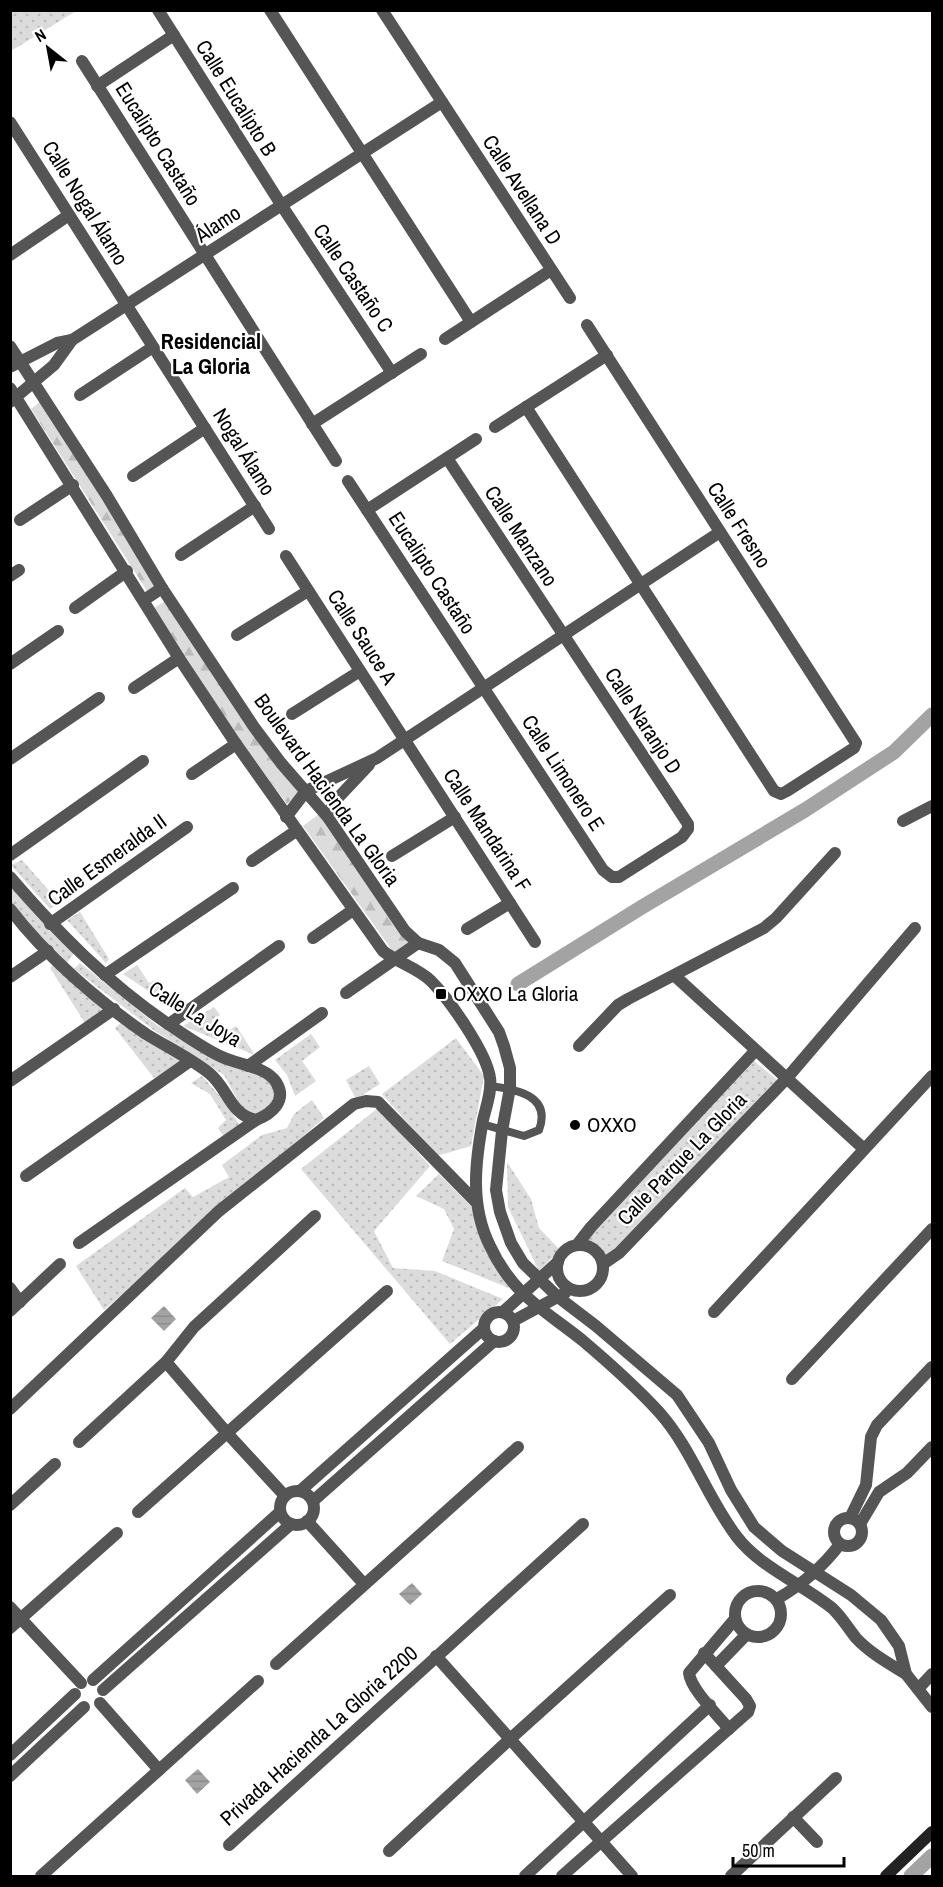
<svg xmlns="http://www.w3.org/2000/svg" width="943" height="1887" font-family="'Archivo Narrow',sans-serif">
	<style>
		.green { fill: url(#green-dots) }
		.forest { fill: url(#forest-firs) }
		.water { fill: url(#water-rules) }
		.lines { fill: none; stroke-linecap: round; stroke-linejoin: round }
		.canal { stroke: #a3a3a3; stroke-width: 15 }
		.service { stroke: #555; stroke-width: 8 }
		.minor { stroke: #555; stroke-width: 12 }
		.tertiary { stroke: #555; stroke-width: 12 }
		.secondary { stroke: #222; stroke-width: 12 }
		.poi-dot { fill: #000; stroke: #fff; stroke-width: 2 }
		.labels { text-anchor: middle; stroke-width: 4.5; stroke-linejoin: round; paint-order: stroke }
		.street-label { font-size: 21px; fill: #000; stroke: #fff }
		.poi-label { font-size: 21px; fill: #000; stroke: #fff; text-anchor: start }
		.neighbourhood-label { font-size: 22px; font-weight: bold; fill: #000; stroke: #fff }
	</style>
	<defs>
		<pattern id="green-dots" width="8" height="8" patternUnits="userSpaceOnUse" patternTransform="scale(1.5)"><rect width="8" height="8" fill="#dcdcdc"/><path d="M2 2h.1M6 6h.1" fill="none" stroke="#bbb" stroke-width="1.8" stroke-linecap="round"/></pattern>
		<pattern id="forest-firs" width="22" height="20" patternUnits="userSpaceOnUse" patternTransform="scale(1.5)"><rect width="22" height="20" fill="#dcdcdc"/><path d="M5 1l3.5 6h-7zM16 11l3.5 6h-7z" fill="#bbb"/></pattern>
		<pattern id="water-rules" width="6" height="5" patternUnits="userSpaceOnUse" patternTransform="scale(1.5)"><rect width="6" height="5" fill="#a3a3a3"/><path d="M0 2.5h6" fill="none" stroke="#8b8b8b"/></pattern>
	</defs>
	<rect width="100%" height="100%" fill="#fff"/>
	<g class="green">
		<polygon points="11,10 76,10 76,11 11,51"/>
		<polygon points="22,860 60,903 50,909 11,865"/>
		<polygon points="10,885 38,918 74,953 66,964 28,926 11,903"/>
		<polygon points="80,912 109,959 106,963 67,920"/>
		<polygon points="55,963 104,1009 85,1023 50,968"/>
		<polygon points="80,963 158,1026 258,1075 271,1083 276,1095 271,1107 258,1115 243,1110 224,1075 155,1031 74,969"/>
		<polygon points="137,965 149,983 156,980 175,1009 123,974"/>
		<polygon points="214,1007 220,1015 212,1020 221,1035 236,1026 255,1055 183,1026"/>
		<polygon points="123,1021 184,1061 154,1078 115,1028"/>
		<polygon points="311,1034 320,1047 302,1061 316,1081 295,1096 287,1075 275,1060"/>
		<polygon points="456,1038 484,1076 471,1146 437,1156 382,1094"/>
		<polygon points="753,1060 777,1080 607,1257 598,1247 586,1241"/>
		<polygon points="369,1066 380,1084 356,1099 346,1080"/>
		<polygon points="202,1076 224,1101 241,1127 225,1138 218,1128 226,1120 210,1094 191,1083"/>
		<polygon points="312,1100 324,1118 104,1310 76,1266 185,1188 193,1197 229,1177 222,1165 262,1135 287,1128 294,1114"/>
		<polygon points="378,1108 430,1166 374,1231 393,1268 435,1271 503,1299 450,1344 301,1169"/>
		<polygon points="507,1162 531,1199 539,1228 560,1250 539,1271 508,1207"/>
		<polygon points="439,1174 471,1206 509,1288 442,1261 454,1229 444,1209 416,1196"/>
	</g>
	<g class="forest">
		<polygon points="41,401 100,493 156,586 147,591 31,409"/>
		<polygon points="165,601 300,792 287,804 240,740 154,608"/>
		<polygon points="319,814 409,942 394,953 303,826"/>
	</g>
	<g class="water">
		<polygon points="164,1306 176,1319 164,1331 151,1318"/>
		<polygon points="412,1583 422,1594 410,1605 399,1594"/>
		<polygon points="198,1769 210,1782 197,1794 185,1780"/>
	</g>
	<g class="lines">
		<g class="canal">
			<polyline points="518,984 642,907 805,810 894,752 932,715"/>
			<polyline points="911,1876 932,1856"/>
		</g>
		<path class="service" d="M482,1124L524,1136L539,1130C552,1095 515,1089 490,1086"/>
		<g class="minor">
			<polyline points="158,10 282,206 392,373"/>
			<polyline points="270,10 471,322"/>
			<polyline points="382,10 570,298"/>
			<polyline points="82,61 336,461"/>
			<polyline points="97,86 174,35"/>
			<polyline points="10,122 269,529"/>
			<polyline points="10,255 69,215"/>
			<polyline points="445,339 551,270"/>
			<polyline points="10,367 57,343 72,340 442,102"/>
			<polyline points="80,395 153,347"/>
			<polyline points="10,402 54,365 72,340"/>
			<polyline points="526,407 774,791 781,794 787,791 854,748 856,743 854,740 587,325"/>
			<polyline points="312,424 421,354"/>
			<polyline points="495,427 607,355"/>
			<polyline points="133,476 205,428"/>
			<polyline points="348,481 603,870 612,877 619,877 682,837 688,829 688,824 447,458"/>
			<polyline points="367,510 476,439"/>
			<polyline points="20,520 73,485"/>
			<polyline points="181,555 255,506"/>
			<polyline points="286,556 535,942"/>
			<polyline points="10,576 19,570"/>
			<polyline points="144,600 162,588"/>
			<polyline points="75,608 127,571"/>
			<polyline points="237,635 308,591"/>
			<polyline points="10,664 58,631"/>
			<polyline points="134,688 179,658"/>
			<polyline points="292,714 360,671"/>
			<polyline points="10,759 99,698"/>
			<polyline points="192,774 236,744"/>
			<polyline points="327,816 335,801 369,765"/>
			<polyline points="286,817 306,791 377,758 720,532"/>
			<polyline points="903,821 932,806"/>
			<polyline points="10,855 143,761"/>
			<polyline points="392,856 455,817"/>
			<polyline points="252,861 296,831"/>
			<path d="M10,877C59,934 106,981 168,1024C185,1035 204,1049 222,1057C239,1065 265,1066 276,1082C288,1101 271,1114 256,1120C230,1115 228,1088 209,1073C190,1058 167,1047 146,1034C98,1001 46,956 10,909"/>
			<polyline points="50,924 187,827"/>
			<polyline points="467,929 510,903"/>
			<polyline points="313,938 353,910"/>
			<polyline points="105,975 233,888"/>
			<polyline points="675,976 864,1149"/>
			<polyline points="10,977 48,951"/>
			<polyline points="346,993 418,943"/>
			<polyline points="169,1024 279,946"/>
			<polyline points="579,1046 618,1005 628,999 764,928 776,918 835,853"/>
			<polyline points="248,1066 322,1013"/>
			<polyline points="10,1081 114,1009"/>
			<polyline points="26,1176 190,1061"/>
			<polyline points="79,1243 256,1120"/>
			<polyline points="577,1245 591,1227 755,1051"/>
			<circle cx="580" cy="1268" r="23"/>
			<polyline points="603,1264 619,1253 787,1078 915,928"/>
			<polyline points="10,1288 20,1302"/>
			<polyline points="10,1311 60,1264"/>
			<circle cx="499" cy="1327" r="15"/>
			<polyline points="503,1312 558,1262"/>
			<polyline points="714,1312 932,1076"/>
			<polyline points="513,1321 565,1293"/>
			<polyline points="166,1362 227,1433 285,1496"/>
			<polyline points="792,1379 932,1229"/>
			<polyline points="10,1409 219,1211 354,1104 366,1101 378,1102 476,1202"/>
			<polyline points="79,1442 166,1362 194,1327 315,1216"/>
			<circle cx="297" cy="1508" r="17"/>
			<polyline points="300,1491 484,1328"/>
			<polyline points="313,1501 494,1341"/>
			<polyline points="10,1505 55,1464"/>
			<polyline points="138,1512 387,1291"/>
			<circle cx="848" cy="1532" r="14"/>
			<polyline points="850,1518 866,1485 871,1437 877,1425 932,1367"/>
			<polyline points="307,1521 364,1584"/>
			<polyline points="860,1524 879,1492 907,1473 932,1447"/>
			<circle cx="758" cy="1614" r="23"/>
			<path d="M777,1599C803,1584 822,1568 840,1544"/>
			<polyline points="10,1607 81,1683"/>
			<polyline points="10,1628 117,1533"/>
			<polyline points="436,1656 632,1876"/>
			<polyline points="276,1664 518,1447"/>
			<polyline points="716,1666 746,1635"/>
			<polyline points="93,1680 280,1512"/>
			<polyline points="918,1689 932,1674"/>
			<polyline points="103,1690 291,1524"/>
			<polyline points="100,1703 159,1770"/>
			<path d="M729,1729C718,1715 691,1690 689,1673L735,1619"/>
			<polyline points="10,1755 75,1694"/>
			<polyline points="10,1776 84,1707"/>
			<polyline points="793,1817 817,1842"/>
			<polyline points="229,1845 583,1524"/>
			<polyline points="389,1851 510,1739 670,1595"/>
			<polyline points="41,1876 258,1681"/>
			<polyline points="525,1876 710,1705"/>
			<polyline points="562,1876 748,1712 750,1706 746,1699 704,1653"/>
			<polyline points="731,1876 836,1778"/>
		</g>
		<g class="tertiary">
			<polyline points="10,346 107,496 162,588 254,727 281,763 327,816 405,931 418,943 439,950 455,963 499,1032 504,1046 510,1068 510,1088 502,1131 496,1190 500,1212 511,1243 523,1263 558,1297 596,1326 677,1395 709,1443 731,1490 754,1527 782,1551 851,1595 881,1620 899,1646 906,1674 932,1707"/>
			<path d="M10,388L179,658L236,744L383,951C398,963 418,968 431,981C449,999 487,1053 490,1078C492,1091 486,1107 483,1120C475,1163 470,1206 490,1246C513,1295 543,1309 582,1340C608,1362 636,1387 659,1412C692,1449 707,1498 737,1537C760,1567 802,1584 832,1608C841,1616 848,1628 856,1638C870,1653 888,1663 906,1674"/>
		</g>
		<polyline class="secondary" points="886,1876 932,1832"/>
	</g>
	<g class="poi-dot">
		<rect x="435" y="988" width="12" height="12" rx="3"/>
		<circle cx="575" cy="1125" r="6"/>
	</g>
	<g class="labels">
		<g class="street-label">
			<text transform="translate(236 98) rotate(58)" y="7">Calle Eucalipto B</text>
			<text transform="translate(158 144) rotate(58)" y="7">Eucalipto Castaño</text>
			<text transform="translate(522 190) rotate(57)" y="7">Calle Avellana D</text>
			<text transform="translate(85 203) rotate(58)" y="7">Calle Nogal Álamo</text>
			<text transform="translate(218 224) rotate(-33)" y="7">Álamo</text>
			<text transform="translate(353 278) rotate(56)" y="7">Calle Castaño C</text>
			<text transform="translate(244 452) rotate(58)" y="7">Nogal Álamo</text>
			<text transform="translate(739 525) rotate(57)" y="7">Calle Fresno</text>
			<text transform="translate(521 536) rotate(57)" y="7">Calle Manzano</text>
			<text transform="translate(432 573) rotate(57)" y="7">Eucalipto Castaño</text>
			<text transform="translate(362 637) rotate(57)" y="7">Calle Sauce A</text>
			<text transform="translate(643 721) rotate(57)" y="7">Calle Naranjo D</text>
			<text transform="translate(563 773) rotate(57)" y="7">Calle Limonero E</text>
			<text transform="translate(327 790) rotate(54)" y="7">Boulevard Hacienda La Gloria</text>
			<text transform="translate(487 830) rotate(57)" y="7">Calle Mandarina F</text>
			<text transform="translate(107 860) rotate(-36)" y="7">Calle Esmeralda II</text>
			<text transform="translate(195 1014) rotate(32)" y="7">Calle La Joya</text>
			<text transform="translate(682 1159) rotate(-46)" y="7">Calle Parque La Gloria</text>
			<text transform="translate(319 1736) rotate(-42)" y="7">Privada Hacienda La Gloria 2200</text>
		</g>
		<g class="poi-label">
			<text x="453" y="1001">OXXO La Gloria</text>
			<text x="587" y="1132">OXXO</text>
		</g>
		<g class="neighbourhood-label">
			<text x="211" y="349">Residencial<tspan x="211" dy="25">La Gloria</tspan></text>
		</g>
	</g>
	<rect width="943" height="1887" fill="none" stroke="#000000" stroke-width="24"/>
	<g transform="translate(48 48) rotate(329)" stroke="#ffffff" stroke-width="4.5" paint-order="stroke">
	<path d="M0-4.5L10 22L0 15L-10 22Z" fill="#000000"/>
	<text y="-9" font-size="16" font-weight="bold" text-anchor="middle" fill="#000000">N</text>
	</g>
	<path d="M733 1857v9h111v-9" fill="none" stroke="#000000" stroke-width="3"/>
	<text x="742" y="1857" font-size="18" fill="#000000" stroke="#ffffff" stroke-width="4.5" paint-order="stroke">50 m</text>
</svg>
